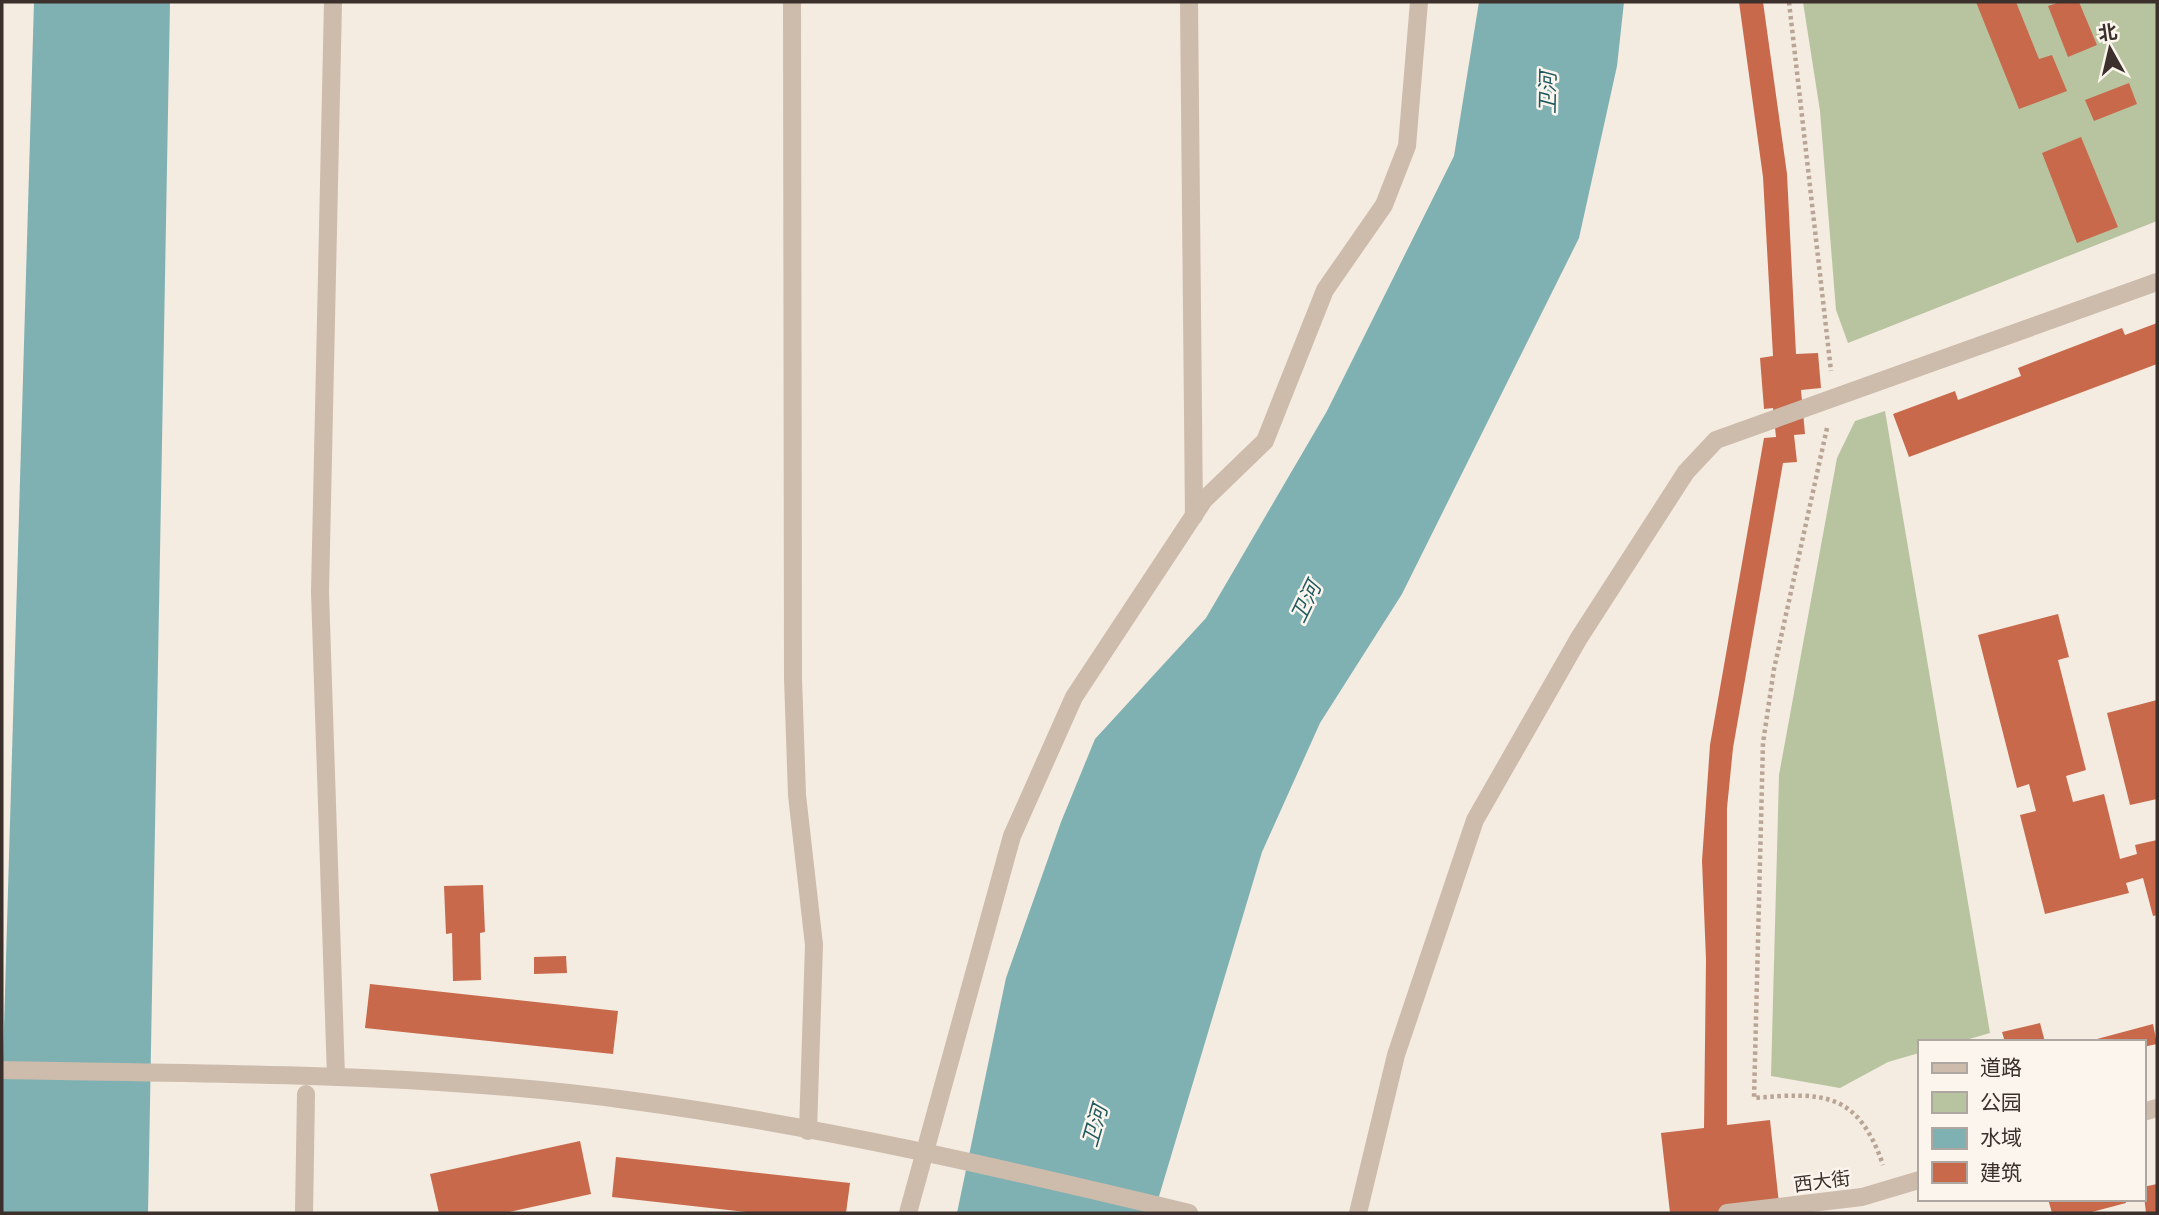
<svg xmlns="http://www.w3.org/2000/svg" width="2159" height="1215" font-family="'Roboto Condensed','Noto Sans SC',sans-serif">
	<style>
		.green { fill: #b8c4a0 }
		.water { fill: #7fb0b2 }
		.building { fill: #c8694b }
		.lines { fill: none; stroke-linecap: round; stroke-linejoin: round }
		.path { stroke: #b9a596; stroke-width: 4.5; stroke-dasharray: 3.5 3.5; stroke-linecap: butt }
		.minor { stroke: #cdbbac; stroke-width: 18 }
		.labels { text-anchor: middle; stroke-width: 5; stroke-linejoin: round; paint-order: stroke }
		.street-label { font-size: 19px; fill: #3b302b; stroke: #fbf5ee }
		.water-label { font-size: 21px; font-style: italic; fill: #1f5a5e; stroke: #fbf5ee }
	</style>
	<rect width="100%" height="100%" fill="#f4ebe1"/>
	<g class="green">
		<polygon points="1803,2 2157,2 2157,221 1848,343 1836,310 1820,111"/>
		<polygon points="1885,411 1990,1033 1959,1042 1919,1042 1919,1053 1888,1062 1840,1088 1771,1076 1779,775 1837,458 1855,421"/>
	</g>
	<g class="water">
		<polygon points="34,2 170,2 148,1213 2,1213 2,1096"/>
		<polygon points="1479,2 1624,2 1617,66 1579,238 1402,594 1320,723 1262,852 1154,1213 957,1213 1006,978 1061,822 1095,739 1206,618 1327,411 1454,156"/>
	</g>
	<g class="building">
		<polygon points="1739,2 1763,2 1787,174 1796,354 1818,353 1821,388 1801,390 1805,434 1794,435 1797,462 1783,463 1733,748 1727,808 1727,1125 1770,1120 1780,1213 1670,1213 1661,1133 1704,1128 1706,959 1702,861 1710,745 1764,438 1776,437 1773,408 1764,409 1760,358 1773,356 1763,177"/>
		<polygon points="1976,2 2016,2 2039,59 2052,55 2067,91 2019,109"/>
		<polygon points="2060,2 2079,2 2097,45 2068,57 2048,6"/>
		<polygon points="2129,83 2137,104 2094,121 2085,100"/>
		<polygon points="2081,137 2118,227 2077,243 2042,153"/>
		<polygon points="2157,323 2157,364 1909,457 1893,414 1955,391 1958,400 2021,376 2018,368 2122,328 2125,335"/>
		<polygon points="2058,614 2069,657 2058,660 2086,770 2066,776 2073,802 2104,794 2120,859 2137,854 2135,845 2157,840 2157,915 2153,916 2143,878 2126,883 2129,893 2045,914 2020,815 2036,811 2029,784 2017,788 1978,635"/>
		<polygon points="2157,700 2157,799 2130,805 2107,713"/>
		<polygon points="483,885 485,932 480,933 481,980 453,981 452,933 446,934 444,886"/>
		<polygon points="566,956 567,973 534,974 534,957"/>
		<polygon points="370,984 618,1011 613,1054 365,1028"/>
		<polygon points="2040,1023 2045,1042 2005,1042 2002,1032"/>
		<polygon points="2153,1024 2157,1044 2143,1047 2143,1042 2098,1042 2097,1039"/>
		<polygon points="580,1141 591,1194 504,1213 439,1213 430,1174"/>
		<polygon points="616,1157 850,1183 846,1213 755,1213 612,1197"/>
		<polygon points="2157,1184 2157,1213 2146,1213 2143,1187"/>
		<polygon points="2048,1199 2125,1199 2126,1203 2088,1213 2052,1213"/>
	</g>
	<g class="lines">
		<g class="path">
			<polyline points="1789,2 1831,371"/>
			<path d="M1827,428L1774,669L1763,743L1754,1098C1824,1092 1858,1092 1883,1165"/>
		</g>
		<g class="minor">
			<polyline points="333,2 320,592 336,1077"/>
			<polyline points="792,2 793,678 797,795 814,945 808,1131"/>
			<polyline points="1189,2 1194,516"/>
			<path d="M2,1070C212,1074 424,1072 634,1101C821,1126 1005,1169 1189,1213"/>
			<polyline points="2143,1112 2157,1108"/>
			<polyline points="304,1213 306,1094"/>
			<polyline points="908,1213 1012,836 1074,697 1204,500 1265,441 1325,290 1384,205 1407,146 1419,2"/>
			<polyline points="1358,1213 1396,1055 1475,820 1579,638 1686,472 1716,440 2157,282"/>
			<polyline points="1727,1213 1862,1197 1919,1180"/>
		</g>
	</g>
	<g class="labels">
		<g class="street-label">
			<text transform="translate(1822 1181) rotate(-7)" y="7">西大街</text>
		</g>
		<g class="water-label">
			<text transform="translate(1548 93) rotate(-89)" y="7">卫河</text>
			<text transform="translate(1306 602) rotate(-64)" y="7">卫河</text>
			<text transform="translate(1095 1126) rotate(-74)" y="7">卫河</text>
		</g>
	</g>
	<rect width="2159" height="1215" fill="none" stroke="#3b302b" stroke-width="7"/>
	<rect x="1918" y="1040" width="228" height="161" fill="#fbf5ee" stroke="#aea6a0" stroke-width="2"/>
	<rect x="1932" y="1063" width="35" height="10" fill="#cdbbac" stroke="#aea6a0" stroke-width="2"/>
	<text x="1980" y="1075" font-size="21" fill="#3b302b">道路</text>
	<rect x="1932" y="1092" width="35" height="21" fill="#b8c4a0" stroke="#aea6a0" stroke-width="2"/>
	<text x="1980" y="1110" font-size="21" fill="#3b302b">公园</text>
	<rect x="1932" y="1128" width="35" height="21" fill="#7fb0b2" stroke="#aea6a0" stroke-width="2"/>
	<text x="1980" y="1145" font-size="21" fill="#3b302b">水域</text>
	<rect x="1932" y="1162" width="35" height="21" fill="#c8694b" stroke="#aea6a0" stroke-width="2"/>
	<text x="1980" y="1180" font-size="21" fill="#3b302b">建筑</text>
	<g transform="translate(2110 49) rotate(352)" stroke="#fbf5ee" stroke-width="5" paint-order="stroke">
	<path d="M0-5L12 26L0 18L-12 26Z" fill="#3b302b"/>
	<text y="-10" font-size="19" font-weight="bold" text-anchor="middle" fill="#3b302b">北</text>
	</g>
</svg>
